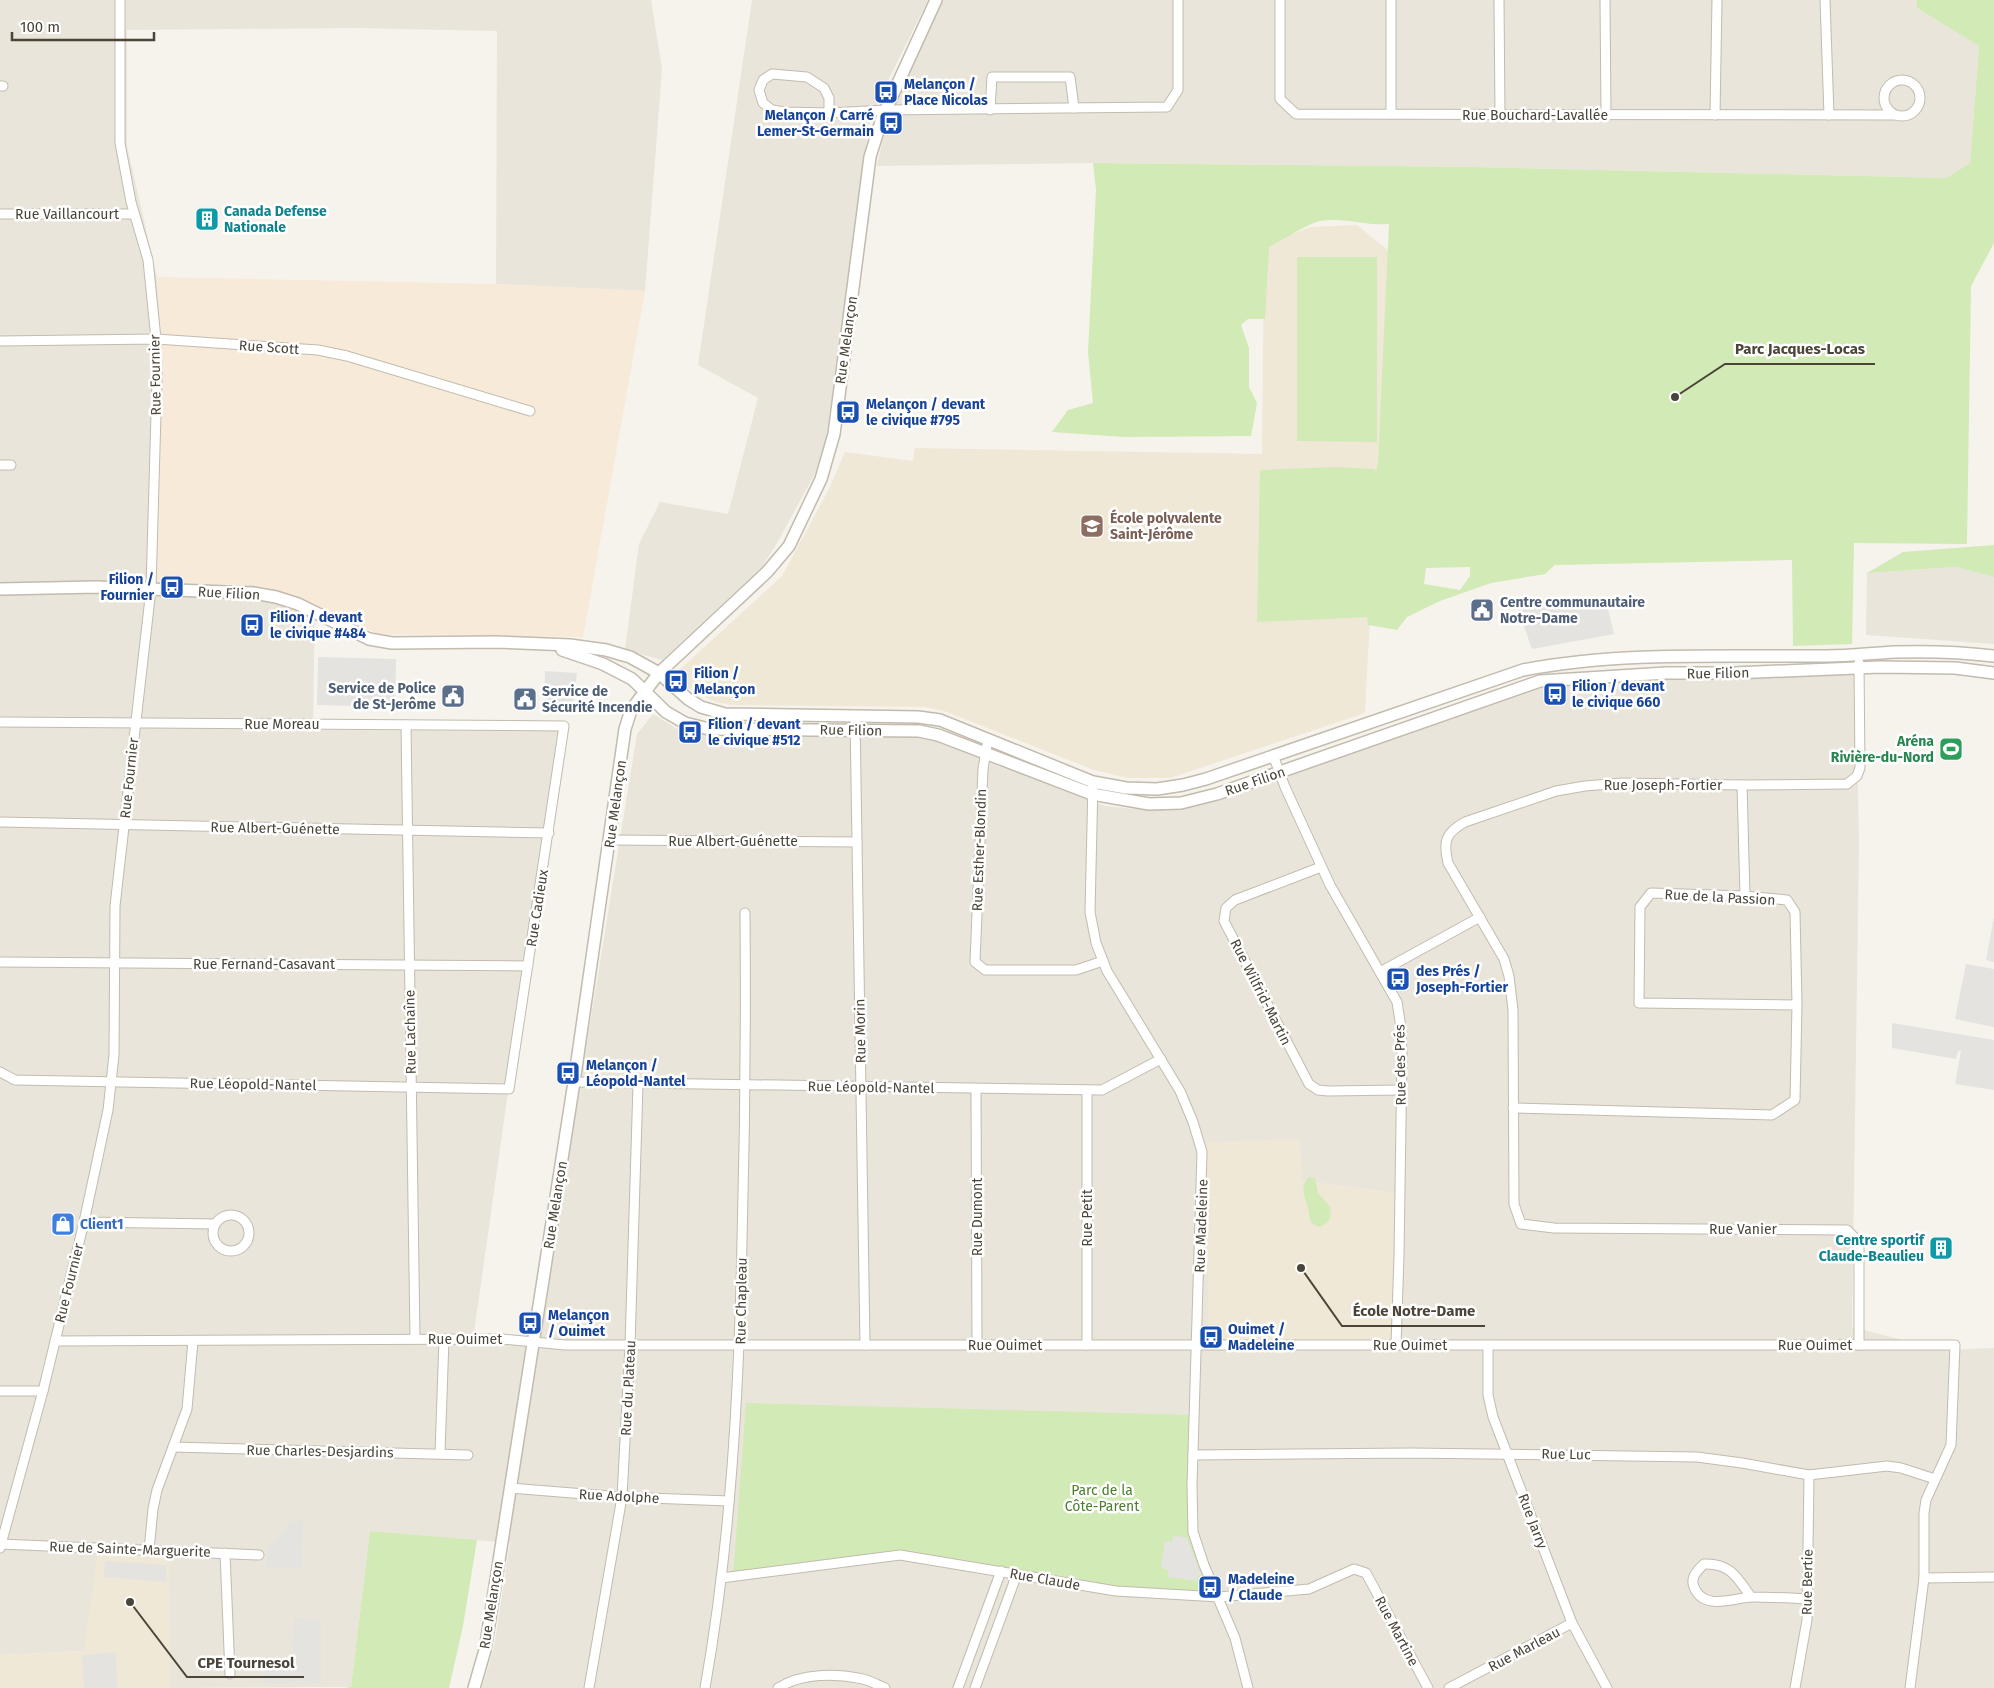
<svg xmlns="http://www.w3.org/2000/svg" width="1994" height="1688" font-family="'Fira Sans',sans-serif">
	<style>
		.residential { fill: #eae5da; fill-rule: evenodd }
		.commercial { fill: #f7ead8 }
		.education { fill: #efe8d6 }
		.green { fill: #d2eab5; fill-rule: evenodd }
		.parking { fill: #e5e3e0 }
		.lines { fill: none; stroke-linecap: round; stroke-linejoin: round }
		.minor-casing { stroke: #c2bbae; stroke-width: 11 }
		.tertiary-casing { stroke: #c2bbae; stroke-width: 14 }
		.minor { stroke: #fff; stroke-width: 9 }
		.tertiary { stroke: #fff; stroke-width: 11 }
		.labels { text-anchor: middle; stroke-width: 5; stroke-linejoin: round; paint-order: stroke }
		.transit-label { font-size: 14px; font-weight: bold; fill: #164399; stroke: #fff; text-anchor: start }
		.street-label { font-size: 14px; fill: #4b4439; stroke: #fff }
		.culture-label { font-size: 14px; font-weight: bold; fill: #0d838f; stroke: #fff; text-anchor: start }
		.education-label { font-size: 14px; font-weight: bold; fill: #785e54; stroke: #fff; text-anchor: start }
		.service-label { font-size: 14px; font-weight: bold; fill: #4e5e75; stroke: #fff; text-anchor: start }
		.leisure-label { font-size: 14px; font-weight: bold; fill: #27864d; stroke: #fff; text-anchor: end }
		.shop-label { font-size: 14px; font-weight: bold; fill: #366cbe; stroke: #fff; text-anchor: start }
		.park-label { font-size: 14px; fill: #4a7f2a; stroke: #fff }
		.leader { fill: none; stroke: #4b4439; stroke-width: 2 }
		.callout-dot { fill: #4b4439; stroke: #fff; stroke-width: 2 }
		.callout-label { font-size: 15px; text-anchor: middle; font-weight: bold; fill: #4b4439; stroke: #fff; stroke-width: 5; stroke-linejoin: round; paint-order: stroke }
	</style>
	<rect width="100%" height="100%" fill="#f6f3ec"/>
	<g class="residential">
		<path d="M0,0H651L662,69L645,291L496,284L497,31L355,28L127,30V146L157,277L163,363L156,584L254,585L315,605L313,730L559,731L474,1333L539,1338L637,734L653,714L679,730L720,737H918L938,741L990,763L1105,806L1135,809H1184L1298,771L1518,691L1566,679L1856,673L1859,844L1852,1327L1942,1350L1994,1348V1688H482L494,1647L510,1543L370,1531L351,1687L169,1688L168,1556L98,1554L85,1651L0,1655ZM1302,1181L1396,1193L1208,1342Z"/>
		<polygon points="752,0 928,0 879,99 869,126 825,446 813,477 776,545 761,568 662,660 625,650 639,544 660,502 728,514 758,398 698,365"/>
		<polygon points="938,0 1916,0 1917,8 1979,46 1970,163 1946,178 1474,167 1093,163 877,166 890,108"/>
		<polygon points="1956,567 1994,577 1994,644 1866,635 1867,573"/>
	</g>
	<polygon class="commercial" points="157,277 496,284 645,291 583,637 378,634 315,605 254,585 156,584 163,363"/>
	<g class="education">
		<polygon points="1357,225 1389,251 1365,713 1170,778 1128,778 1094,770 944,711 924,707 732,705 715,702 692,690 679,681 677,672 782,576 828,491 845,452 913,461 915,448 1262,454 1264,244 1311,227"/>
		<polygon points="1300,1139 1302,1181 1396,1193 1392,1345 1208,1343 1207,1142"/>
		<polygon points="98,1553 169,1556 170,1688 0,1688 0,1655 84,1651"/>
	</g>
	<g class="green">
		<path d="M1916,0H1994V243L1971,286L1967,544L1854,543L1852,644L1793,646L1792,560L1555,565L1545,574L1491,583L1440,601L1407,617L1397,630L1368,625L1367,617L1257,622L1260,470L1336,467L1375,469L1376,472L1378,462L1389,224C1366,226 1344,217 1320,221C1309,223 1281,241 1269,247L1265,319H1248L1241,325L1249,348V387L1257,403L1251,436L1124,437L1052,432L1068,410L1093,403L1088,352L1096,190L1093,163L1474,167L1946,178L1970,163L1979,46L1917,8ZM1470,567V576L1460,590L1424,584L1426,568Z"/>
		<polygon points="1297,257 1377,257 1377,442 1297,441"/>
		<polygon points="1994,545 1994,577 1956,567 1867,573 1903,552"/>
		<path d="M1309,1177L1315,1178L1318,1193L1330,1207C1332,1217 1330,1222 1320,1227L1312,1224C1309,1218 1309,1214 1308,1208C1305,1196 1299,1187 1309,1177Z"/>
		<polygon points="746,1403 1191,1415 1189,1533 1219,1596 1025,1578 888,1556 733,1576"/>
		<polygon points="370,1531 477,1540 463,1626 449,1688 344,1688 351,1687"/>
	</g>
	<g class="parking">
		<polygon points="1514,598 1606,601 1614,634 1532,649"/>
		<polygon points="318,657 396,659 395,707 317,705"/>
		<polygon points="545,671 577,673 572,710 544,709"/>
		<polygon points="1994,917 1994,962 1986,960"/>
		<polygon points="1966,964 1994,969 1994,1027 1955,1019"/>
		<polygon points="1892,1023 1994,1040 1994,1090 1955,1084 1961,1051 1958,1051 1956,1059 1892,1048"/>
		<polygon points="303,1520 301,1568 266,1568 268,1549 292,1521"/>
		<polygon points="1173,1535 1187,1538 1201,1575 1197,1577 1197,1581 1168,1577 1168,1570 1161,1568 1165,1541 1172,1542"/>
		<polygon points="105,1561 167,1565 166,1582 104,1577"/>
		<polygon points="294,1618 321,1619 321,1683 264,1683 264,1670 292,1670"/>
		<polygon points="116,1652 117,1688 84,1688 82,1655"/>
	</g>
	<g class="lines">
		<g class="minor-casing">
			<g id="minor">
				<polyline points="1280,0 1280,99 1296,114 1894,115"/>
				<polyline points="1499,0 1500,115"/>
				<polyline points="1605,0 1606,115"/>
				<polyline points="1825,0 1829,115"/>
				<circle cx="1902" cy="98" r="18"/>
				<polyline points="0,86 3,86"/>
				<polyline points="990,110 992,77 1070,77 1074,108"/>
				<polyline points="829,113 829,98 824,88 807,77 772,74 763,80 759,90 763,103 772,110 785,112 829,113 886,110 1167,107 1178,90 1178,0"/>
				<polyline points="1391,114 1391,0"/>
				<polyline points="1715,115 1717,0"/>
				<polyline points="0,214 134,214"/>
				<polyline points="0,341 156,339 318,350 347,356 530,411"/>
				<polyline points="0,465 11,465"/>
				<path d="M1859,663L1860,768L1857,776L1847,784L1742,785L1622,783L1585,786L1556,791L1465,822C1445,833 1443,842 1448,863L1504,959L1509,976L1513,1010L1514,1204L1521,1224L1554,1228L1847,1230L1857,1240L1859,1248V1345"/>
				<polyline points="855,717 865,1345"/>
				<polyline points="0,722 564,726 509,1089 15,1080 0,1072"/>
				<polyline points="406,725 415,1339"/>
				<polyline points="988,739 983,769 975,962 985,970 1076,970 1103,961"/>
				<polyline points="1273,755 1285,787 1330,885 1397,1002 1401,1028 1402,1055 1399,1256 1396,1345"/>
				<polyline points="1093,782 1090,912 1096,943 1107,971 1180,1091 1193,1122 1202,1152 1192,1485 1193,1532 1204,1565 1235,1638 1248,1688"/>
				<polyline points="1742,785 1745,896"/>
				<polyline points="0,822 549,833"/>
				<polyline points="610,840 857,842"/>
				<polyline points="1321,867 1235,900 1226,908 1224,921 1309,1084 1318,1090 1328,1091 1401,1090"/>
				<polyline points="0,962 528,966"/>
				<polyline points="1380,972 1480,917"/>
				<polyline points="574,1082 1102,1090 1161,1059"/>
				<polyline points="976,1089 977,1345"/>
				<polyline points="1513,1108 1772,1115 1795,1100 1797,1005 1795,912 1787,900 1745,896 1651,893 1640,907 1639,1003 1797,1005"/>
				<circle cx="231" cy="1233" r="18"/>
				<polyline points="84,1222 215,1224"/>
				<polyline points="55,1341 502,1339 565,1345 1955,1345 1951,1445 1926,1500 1924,1513 1924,1578 1910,1688"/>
				<polyline points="1087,1345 1087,1090"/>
				<polyline points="1488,1345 1488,1395 1493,1417 1572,1623 1607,1688"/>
				<polyline points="0,1391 43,1391"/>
				<polyline points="173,1447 468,1455"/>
				<polyline points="440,1453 444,1339"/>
				<polyline points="1193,1455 1411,1453 1697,1457 1742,1463 1809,1475 1887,1466 1901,1468 1935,1479"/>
				<polyline points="510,1488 622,1497 729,1501"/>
				<polyline points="0,1544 259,1555"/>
				<polyline points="0,1548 43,1391 84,1222 108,1110 114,1055 115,906 151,589 157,378 156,339 148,260 131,202 120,143 120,0"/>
				<polyline points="149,1550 153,1509 157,1490 187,1409 193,1341"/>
				<polyline points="225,1553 230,1674"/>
				<polyline points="721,1578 900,1555 1116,1591 1219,1597 1309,1589 1354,1569 1366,1573 1428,1688"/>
				<polyline points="1924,1578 1994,1577"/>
				<path d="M1751,1597C1737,1577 1730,1563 1704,1564C1697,1571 1690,1577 1694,1587C1704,1612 1735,1597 1753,1597C1771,1597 1789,1598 1807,1599"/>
				<polyline points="589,1688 622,1497 630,1345 638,1085"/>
				<path d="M705,1688C731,1541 739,1390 742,1241C745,1131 746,1022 745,913"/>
				<path d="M778,1688C801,1673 837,1673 863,1679C871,1681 878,1685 885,1688"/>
				<polyline points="958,1688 1001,1571"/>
				<polyline points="975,1688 1017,1574"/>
				<polyline points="1449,1688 1572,1623"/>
				<polyline points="1795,1688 1807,1620 1809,1475"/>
			</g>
		</g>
		<g class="tertiary-casing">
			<g id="tertiary">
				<path d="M0,589L97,587L253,593L276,597L298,604L369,639L392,643L496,642L570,645L606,650L630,657L659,673L688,699L701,707L725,714L918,717L940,720L1093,782L1126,788L1157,789L1183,785L1206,779L1523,670C1623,651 1726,657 1827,656C1850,656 1873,653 1895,652C1929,651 1961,652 1994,656"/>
				<polyline points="562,650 603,664 632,679 666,712 685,723 709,729 919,731 938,735 1092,794 1149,804 1181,803 1217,794 1540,681 1666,673 1734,673 1880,667 1955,668 1994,673"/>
				<polyline points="474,1688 485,1650 574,1082 625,729 631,710 659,673 767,572 789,546 821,479 834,434 870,157 882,118 936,0"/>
			</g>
		</g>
		<use href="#minor" class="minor"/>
		<use href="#tertiary" class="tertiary"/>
	</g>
	<defs>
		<g id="bus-square" transform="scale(1.25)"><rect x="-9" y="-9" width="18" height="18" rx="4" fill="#1a4fb4" stroke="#fff"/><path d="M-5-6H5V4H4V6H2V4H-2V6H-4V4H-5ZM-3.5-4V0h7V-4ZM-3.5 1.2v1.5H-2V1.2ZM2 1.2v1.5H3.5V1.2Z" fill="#fff"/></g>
		<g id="building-square" transform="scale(1.25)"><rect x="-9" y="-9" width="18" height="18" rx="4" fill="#0f9aa8" stroke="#fff"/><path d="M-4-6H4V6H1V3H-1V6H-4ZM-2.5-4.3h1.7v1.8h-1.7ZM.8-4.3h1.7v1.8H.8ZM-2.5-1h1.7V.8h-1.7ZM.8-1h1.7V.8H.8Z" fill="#fff"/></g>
		<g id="school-square" transform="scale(1.25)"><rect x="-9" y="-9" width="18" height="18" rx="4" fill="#8d6e63" stroke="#fff"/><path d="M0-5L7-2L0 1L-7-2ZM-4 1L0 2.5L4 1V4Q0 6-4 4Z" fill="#fff"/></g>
		<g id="civic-square" transform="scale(1.25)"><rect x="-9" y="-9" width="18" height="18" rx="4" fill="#5c6f8a" stroke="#fff"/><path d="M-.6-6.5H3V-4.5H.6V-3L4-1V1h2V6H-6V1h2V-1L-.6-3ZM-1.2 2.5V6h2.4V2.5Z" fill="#fff"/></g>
		<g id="stadium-square" transform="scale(1.25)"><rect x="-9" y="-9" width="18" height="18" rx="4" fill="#2e9e5b" stroke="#fff"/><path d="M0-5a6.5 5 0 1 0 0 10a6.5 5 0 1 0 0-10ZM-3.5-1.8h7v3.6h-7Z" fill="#fff"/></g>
		<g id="shop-square" transform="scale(1.25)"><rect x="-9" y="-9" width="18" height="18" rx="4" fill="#3f7fe0" stroke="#fff"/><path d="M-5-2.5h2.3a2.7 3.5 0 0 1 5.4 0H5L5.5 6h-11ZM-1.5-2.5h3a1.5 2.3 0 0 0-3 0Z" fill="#fff"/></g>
	</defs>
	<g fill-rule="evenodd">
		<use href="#bus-square" x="886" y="92"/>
		<use href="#bus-square" x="891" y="123"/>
		<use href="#building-square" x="207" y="219"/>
		<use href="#bus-square" x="848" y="412"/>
		<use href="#school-square" x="1092" y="526"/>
		<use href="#bus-square" x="172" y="587"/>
		<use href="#civic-square" x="1482" y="610"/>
		<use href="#bus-square" x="252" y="625"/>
		<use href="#bus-square" x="676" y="681"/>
		<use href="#bus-square" x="1555" y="694"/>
		<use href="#civic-square" x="453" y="696"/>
		<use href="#civic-square" x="525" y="699"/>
		<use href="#bus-square" x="690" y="732"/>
		<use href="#stadium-square" x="1951" y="749"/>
		<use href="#bus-square" x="1398" y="979"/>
		<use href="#bus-square" x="568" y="1073"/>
		<use href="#shop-square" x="63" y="1224"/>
		<use href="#building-square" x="1941" y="1248"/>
		<use href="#bus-square" x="530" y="1323"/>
		<use href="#bus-square" x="1211" y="1337"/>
		<use href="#bus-square" x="1210" y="1587"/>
	</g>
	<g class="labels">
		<g class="transit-label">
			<text x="904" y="89">Melançon /<tspan x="904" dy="16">Place Nicolas</tspan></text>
			<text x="874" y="120" text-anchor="end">Melançon / Carré<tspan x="874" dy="16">Lemer-St-Germain</tspan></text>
			<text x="866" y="409">Melançon / devant<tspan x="866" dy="16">le civique #795</tspan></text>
			<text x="154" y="584" text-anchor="end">Filion /<tspan x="154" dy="16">Fournier</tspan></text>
			<text x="270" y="622">Filion / devant<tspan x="270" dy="16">le civique #484</tspan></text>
			<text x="694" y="678">Filion /<tspan x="694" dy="16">Melançon</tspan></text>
			<text x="1572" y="691">Filion / devant<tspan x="1572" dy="16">le civique 660</tspan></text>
			<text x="708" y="729">Filion / devant<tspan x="708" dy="16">le civique #512</tspan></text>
			<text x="1416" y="976">des Prés /<tspan x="1416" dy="16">Joseph-Fortier</tspan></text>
			<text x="586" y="1070">Melançon /<tspan x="586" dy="16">Léopold-Nantel</tspan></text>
			<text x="548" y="1320">Melançon<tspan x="548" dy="16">/ Ouimet</tspan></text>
			<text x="1228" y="1334">Ouimet /<tspan x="1228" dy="16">Madeleine</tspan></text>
			<text x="1228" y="1584">Madeleine<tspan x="1228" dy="16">/ Claude</tspan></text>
		</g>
		<g class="street-label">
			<text x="1535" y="120">Rue Bouchard-Lavallée</text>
			<text x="67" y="219">Rue Vaillancourt</text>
			<text transform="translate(846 340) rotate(-82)" y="5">Rue Melançon</text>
			<text transform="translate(269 347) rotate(4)" y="5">Rue Scott</text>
			<text transform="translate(155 375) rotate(-91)" y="5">Rue Fournier</text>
			<text transform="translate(229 593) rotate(3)" y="5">Rue Filion</text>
			<text transform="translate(1718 673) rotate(-1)" y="5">Rue Filion</text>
			<text x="282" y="729">Rue Moreau</text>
			<text transform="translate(851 730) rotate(1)" y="5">Rue Filion</text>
			<text transform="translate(129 778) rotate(-84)" y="5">Rue Fournier</text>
			<text transform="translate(1255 781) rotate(-19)" y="5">Rue Filion</text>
			<text x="1663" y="790">Rue Joseph-Fortier</text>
			<text transform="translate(615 804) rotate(-82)" y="5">Rue Melançon</text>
			<text transform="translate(275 828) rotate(1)" y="5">Rue Albert-Guénette</text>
			<text x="733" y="846">Rue Albert-Guénette</text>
			<text transform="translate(979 850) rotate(-88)" y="5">Rue Esther-Blondin</text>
			<text transform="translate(1720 897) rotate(3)" y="5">Rue de la Passion</text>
			<text transform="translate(537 908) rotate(-81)" y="5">Rue Cadieux</text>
			<text x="264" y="969">Rue Fernand-Casavant</text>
			<text transform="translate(1261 992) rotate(63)" y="5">Rue Wilfrid-Martin</text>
			<text transform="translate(860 1031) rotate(-91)" y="5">Rue Morin</text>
			<text transform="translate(410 1032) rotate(-91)" y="5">Rue Lachaîne</text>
			<text transform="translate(1400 1065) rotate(-91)" y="5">Rue des Prés</text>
			<text transform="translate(253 1084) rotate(1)" y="5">Rue Léopold-Nantel</text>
			<text transform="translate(871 1087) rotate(1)" y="5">Rue Léopold-Nantel</text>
			<text transform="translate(555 1205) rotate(-81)" y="5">Rue Melançon</text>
			<text transform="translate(977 1217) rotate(-90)" y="5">Rue Dumont</text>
			<text transform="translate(1087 1218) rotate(-90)" y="5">Rue Petit</text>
			<text transform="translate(1201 1226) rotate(-88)" y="5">Rue Madeleine</text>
			<text x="1743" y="1234">Rue Vanier</text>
			<text transform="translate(69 1283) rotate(-76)" y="5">Rue Fournier</text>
			<text transform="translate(741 1301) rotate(-89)" y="5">Rue Chapleau</text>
			<text x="465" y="1344">Rue Ouimet</text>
			<text x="1005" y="1350">Rue Ouimet</text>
			<text x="1410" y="1350">Rue Ouimet</text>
			<text x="1815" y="1350">Rue Ouimet</text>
			<text transform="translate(628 1388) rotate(-87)" y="5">Rue du Plateau</text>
			<text transform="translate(320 1451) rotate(1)" y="5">Rue Charles-Desjardins</text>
			<text transform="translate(1566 1454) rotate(1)" y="5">Rue Luc</text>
			<text transform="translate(619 1496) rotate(3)" y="5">Rue Adolphe</text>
			<text transform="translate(1533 1521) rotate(69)" y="5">Rue Jarry</text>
			<text transform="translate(130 1549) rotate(2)" y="5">Rue de Sainte-Marguerite</text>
			<text transform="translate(1045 1579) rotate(10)" y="5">Rue Claude</text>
			<text transform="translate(1807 1582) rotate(-89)" y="5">Rue Bertie</text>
			<text transform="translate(491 1605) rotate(-81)" y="5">Rue Melançon</text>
			<text transform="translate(1397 1631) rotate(62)" y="5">Rue Martine</text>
			<text transform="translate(1524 1649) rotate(-28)" y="5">Rue Marleau</text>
		</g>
		<g class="culture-label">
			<text x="224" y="216">Canada Defense<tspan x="224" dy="16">Nationale</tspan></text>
			<text x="1924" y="1245" text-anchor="end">Centre sportif<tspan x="1924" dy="16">Claude-Beaulieu</tspan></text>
		</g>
		<g class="education-label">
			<text x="1110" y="523">École polyvalente<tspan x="1110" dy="16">Saint-Jérôme</tspan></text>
		</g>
		<g class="service-label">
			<text x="1500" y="607">Centre communautaire<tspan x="1500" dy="16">Notre-Dame</tspan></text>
			<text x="436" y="693" text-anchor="end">Service de Police<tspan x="436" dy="16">de St-Jerôme</tspan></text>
			<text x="542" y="696">Service de<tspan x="542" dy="16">Sécurité Incendie</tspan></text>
		</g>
		<g class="leisure-label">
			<text x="1934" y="746">Aréna<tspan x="1934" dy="16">Rivière-du-Nord</tspan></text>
		</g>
		<g class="shop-label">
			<text x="80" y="1229">Client1</text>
		</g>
		<g class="park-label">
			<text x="1102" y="1495">Parc de la<tspan x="1102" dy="16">Côte-Parent</tspan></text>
		</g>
	</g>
	<path class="leader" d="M1675 397L1725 364H1875M1301 1268L1342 1326H1485M130 1602L187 1677H304"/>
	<g class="callout-dot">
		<circle cx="1675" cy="397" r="5"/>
		<circle cx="1301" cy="1268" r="5"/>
		<circle cx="130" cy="1602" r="5"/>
	</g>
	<g class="callout-label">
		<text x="1800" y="354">Parc Jacques-Locas</text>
		<text x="1414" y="1316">École Notre-Dame</text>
		<text x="246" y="1668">CPE Tournesol</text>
	</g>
	<path d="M12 32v8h142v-8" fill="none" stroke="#4b4439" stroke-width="2.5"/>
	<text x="20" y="32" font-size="15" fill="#4b4439" stroke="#ffffff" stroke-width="4" paint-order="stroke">100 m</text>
</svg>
